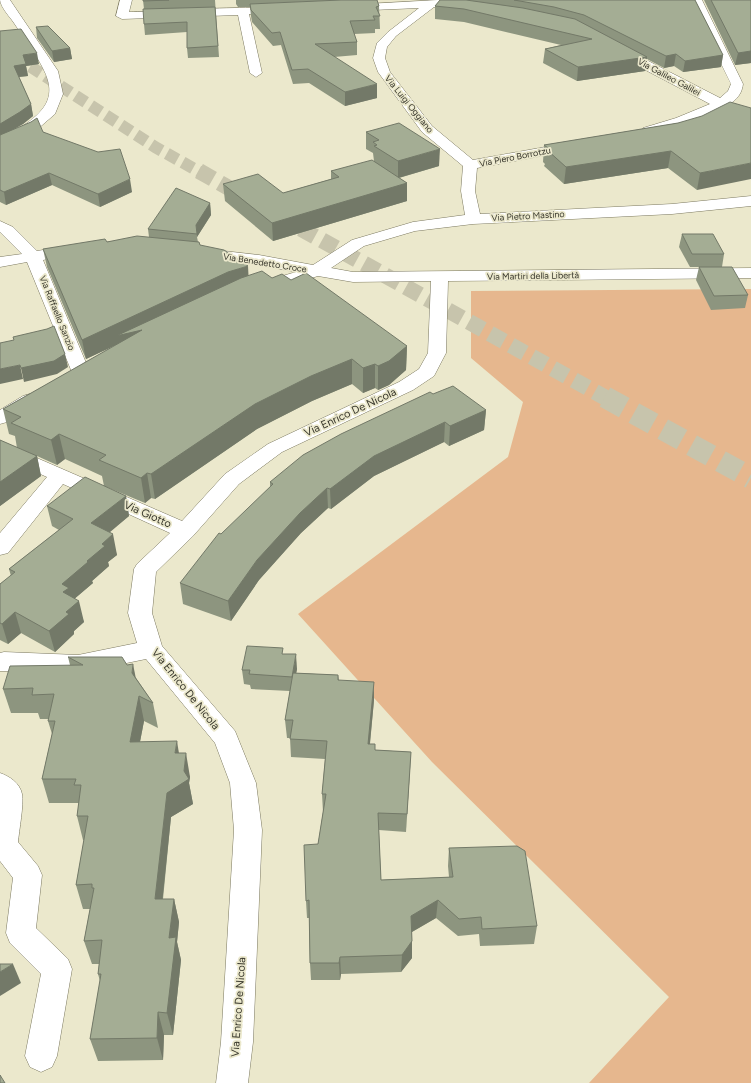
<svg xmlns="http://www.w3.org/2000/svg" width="751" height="1083" font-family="Figtree,sans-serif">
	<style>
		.green { fill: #e6b78e }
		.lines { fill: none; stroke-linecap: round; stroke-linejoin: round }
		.major-tunnel-far2 { stroke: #c7c4ac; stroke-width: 12; stroke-dasharray: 12 6; stroke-linecap: butt }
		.major-tunnel-far1 { stroke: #c7c4ac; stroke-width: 16; stroke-dasharray: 16 8; stroke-linecap: butt }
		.major-tunnel { stroke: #c7c4ac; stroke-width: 22; stroke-dasharray: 22 11; stroke-linecap: butt }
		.minor-casing { stroke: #7c7960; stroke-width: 1 }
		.minor { fill: #fff; fill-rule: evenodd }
		.wall { fill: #8d957f }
		.shaded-wall { fill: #737968 }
		.building { fill: #a4ad94; stroke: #737968 }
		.labels { text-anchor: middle; stroke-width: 3.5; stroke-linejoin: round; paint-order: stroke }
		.far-street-label { font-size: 9px; fill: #37362b; stroke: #ebe8cc }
		.street-label { font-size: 11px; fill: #37362b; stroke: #ebe8cc }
	</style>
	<rect width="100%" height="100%" fill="#ebe8cc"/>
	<polygon class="green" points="751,289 751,1083 589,1083 669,997 432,762 298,614 508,457 523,402 471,358 471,291"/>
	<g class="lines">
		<polyline class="major-tunnel-far2" points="0,47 155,147 200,172"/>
		<g class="major-tunnel-far1">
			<polyline points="199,171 250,200"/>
			<polyline points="280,217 606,398"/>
		</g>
		<polyline class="major-tunnel" points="605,397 751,478"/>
		<g class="minor-casing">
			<g id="minor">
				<path d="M0,0H10L58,71L63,94L55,114L33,133L0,148V139C75,101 52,80 14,23C10,17 1,8 0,0Z"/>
				<path d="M120,0H132L129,12C148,12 281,3 287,11L281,14H249L262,73L256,77L250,73L238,15L122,19L116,16Z"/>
				<polygon points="438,0 466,5 472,8 466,11 434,7 396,36 387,47 385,58 390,72 432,126 473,160 573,142 578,143 580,146 578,149 573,150 477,168 475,191 480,214 672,204 751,196 751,206 672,214 473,224 415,231 364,246 331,268 353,272 751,268 751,278 448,281 446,353 434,376 413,390 282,452 239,484 193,536 156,572 152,613 162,646 235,731 256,783 262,830 253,1042 248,1083 216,1083 221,1042 234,830 230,783 215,743 146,659 78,673 0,671 0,653 4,652 78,655 137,643 128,613 134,569 137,564 170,533 63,484 8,553 0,555 0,533 47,477 0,456 0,442 182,521 225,474 268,444 399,382 419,369 428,353 431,281 353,282 318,276 261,293 255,292 253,288 255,284 296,272 259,265 206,259 200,257 198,254 200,251 206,249 259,255 313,265 352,240 413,222 465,215 461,191 463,166 422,132 378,72 373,58 377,43 388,32 419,8 349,11 343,8 349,5"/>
				<path d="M690,0H702L743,84C742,91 740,95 735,100C723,111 657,137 643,134L641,131L643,128L676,118L710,104L615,54L613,51L615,48H623L720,98L728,91L731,84Z"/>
				<polygon points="0,221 13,227 37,251 74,245 80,247 82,250 80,253 43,260 89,370 87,374 80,376 73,374 71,370 27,262 0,267 0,257 22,254 0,232"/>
				<polygon points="30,394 37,396 40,400 37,404 7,422 0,424 0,410 23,396"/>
				<path d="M0,773C9,776 20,783 22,794C24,804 19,831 18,842L38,866L42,875L36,928L68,959L72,969L57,1056L52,1067L41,1072L30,1067L25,1056L41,974L10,943L6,933L13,878L0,861Z"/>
			</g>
		</g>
		<use href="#minor" class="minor"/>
	</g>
	<g class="wall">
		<polygon points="143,0 215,0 219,57 188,58 187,48 187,32 145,35 144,24 144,9"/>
		<polygon points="236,0 377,0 379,6 380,29 375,29 375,33 354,34 357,42 357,55 334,57 377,98 345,106 309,83 293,84 281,45 273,46 252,22 251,16 250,7 238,7 236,4"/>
		<polygon points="440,0 695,0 723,55 721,67 683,72 674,66 664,68 647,59 645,71 577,81 543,63 545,49 561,45 464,22 435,19 435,6"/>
		<polygon points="704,0 751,0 751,63 735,65"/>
		<polygon points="36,27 70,48 72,59 54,62 37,38"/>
		<polygon points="0,31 39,64 26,66 28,76 19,77 31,104 33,116 23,124 14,129 43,132 132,192 100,207 52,185 6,205 0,202"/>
		<polygon points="751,108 697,190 668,168 564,184 544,166 545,164 543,162 544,145 678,123"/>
		<polygon points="366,132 439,166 399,178 407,183 407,201 273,241 225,201 223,184 283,193 331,179 331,171 374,161 373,153 366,149"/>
		<polygon points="210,203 211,215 197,237 198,242 200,245 249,276 291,280 407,346 406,370 389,385 378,390 375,388 363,393 352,384 312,401 257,429 155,499 151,498 145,503 104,486 102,476 65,459 57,465 37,456 41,476 0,506 0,440 17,448 15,436 9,434 3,409 118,344 86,359 47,267 43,249 149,237 148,229"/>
		<polygon points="682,234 724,254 722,267 690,267 679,247"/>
		<polygon points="699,267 748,295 745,308 711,310 696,280"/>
		<polygon points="433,394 486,410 484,430 449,446 444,442 374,476 331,509 328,508 301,533 259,580 231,621 183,604 180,583 270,487 270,482"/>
		<polygon points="126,496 129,516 109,532 117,555 108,562 109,566 92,581 93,583 75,598 84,622 74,631 74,634 55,652 21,633 8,644 0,640 0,584 11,576 9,569 59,530 52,526 47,506"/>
		<polygon points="284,654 297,669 296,673 338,675 339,680 374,700 370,744 375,750 411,752 406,832 379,830 381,880 449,877 448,866 449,848 537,926 534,944 480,946 479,934 458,936 436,918 412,932 412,958 401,972 341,974 340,980 311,980 310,963 309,918 307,918 306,901 318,844 323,812 322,794 325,759 291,757 290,738 287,738 285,720 290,691 251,689 250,685 244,684 242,670"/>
		<polygon points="68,657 136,678 153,703 158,728 144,721 140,742 179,753 190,777 189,783 193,804 171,817 163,899 174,899 179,922 177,942 181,960 173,1035 164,1035 163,1060 98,1061 90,1039 100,981 98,974 99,964 92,964 84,941 90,909 83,909 76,885 84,840 83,840 77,816 79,803 49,803 42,779 52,734 48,721 48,719 40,719 38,713 11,713 3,689 70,665"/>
	</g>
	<g class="shaded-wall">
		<polygon points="70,48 72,59 54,62 52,51"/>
		<polygon points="751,51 751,63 735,65 738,53"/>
		<polygon points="37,53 39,64 26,66 28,76 17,77 14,66 23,55"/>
		<polygon points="676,54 674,66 664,68 666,56"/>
		<polygon points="723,55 721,67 683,72 685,61"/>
		<polygon points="647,57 645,71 577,81 578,67"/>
		<polygon points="377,84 377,98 345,106 345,92"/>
		<polygon points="31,104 33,116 23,124 0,137 0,124"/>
		<polygon points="440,149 439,166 398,178 398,161"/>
		<polygon points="671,151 668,168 564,184 566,167"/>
		<polygon points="751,163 751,179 697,190 700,173"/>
		<polygon points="49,173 52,185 6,205 4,192"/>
		<polygon points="130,179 132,192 100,207 98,194"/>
		<polygon points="407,183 407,201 273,241 272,223"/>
		<polygon points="210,203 211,215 197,237 196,225"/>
		<polygon points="248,266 249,285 118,344 86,359 82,340 228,272"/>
		<polygon points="407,346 406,370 389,385 378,390 378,366"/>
		<polygon points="65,354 68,367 57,374 24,382 21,368"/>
		<polygon points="352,359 352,384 312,401 257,429 155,499 151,474 255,404 311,376"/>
		<polygon points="375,364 375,388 363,393 363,368"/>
		<polygon points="20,365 23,379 0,384 0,369"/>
		<polygon points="486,410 484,430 449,446 450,426"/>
		<polygon points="445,422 444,442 374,476 331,509 330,489 374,456"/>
		<polygon points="59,434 65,459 57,465 51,440"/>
		<polygon points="37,456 41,476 0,506 0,482"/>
		<polygon points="147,473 151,498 145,503 141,478"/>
		<polygon points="327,488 328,508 301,533 259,580 231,621 228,601 257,560 300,513"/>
		<polygon points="126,496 129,516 96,544 91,523"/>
		<polygon points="113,534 117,555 108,562 109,566 92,581 93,583 72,601 79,601 84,622 74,631 74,634 55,652 49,631 62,584 87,561 102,544"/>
		<polygon points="15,612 21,633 8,644 2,624"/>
		<polygon points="296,654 297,669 293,691 292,677"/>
		<polygon points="133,664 138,689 132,673"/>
		<polygon points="374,682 374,700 368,762 368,744"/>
		<polygon points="139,696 144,721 135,767 130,742"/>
		<polygon points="177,741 181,766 175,753"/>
		<polygon points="411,752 410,770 406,832 407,814"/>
		<polygon points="186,753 190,777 189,783 193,804 171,817 160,923 155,899 167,793 184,771"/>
		<polygon points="174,899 179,922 177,942 181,960 173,1035 167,1013 169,938"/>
		<polygon points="438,900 436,918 410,933 411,916"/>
		<polygon points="412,941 412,958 401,972 402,955"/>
		<polygon points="340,957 341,974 340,980 339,963"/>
		<polygon points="13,964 21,983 0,996 0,972"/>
		<polygon points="158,1012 164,1035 163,1060 157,1038"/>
	</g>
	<g class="building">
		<polygon points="143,0 169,0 143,1"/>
		<polygon points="341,0 377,0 379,6 376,7 380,16 373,16 375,20 350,21 357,42 315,44 377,84 345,92 308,69 292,70 280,32 272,33 251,10 250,4"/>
		<polygon points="440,0 466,0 523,8 575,19 647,57 578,67 545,49 592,39 464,9 435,6"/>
		<polygon points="514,0 695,0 723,55 685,61 676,54 666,56 584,15 554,7"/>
		<polygon points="711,0 751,0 751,51 738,53"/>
		<polygon points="215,7 218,46 187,48 187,22 144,24 143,9"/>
		<polygon points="48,26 70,48 52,51 36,27"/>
		<polygon points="21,29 37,53 23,55 26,64 14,66 31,104 20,112 0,124 0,31"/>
		<polygon points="730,102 751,108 751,163 700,173 671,151 566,167 546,149 548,148 544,145 678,123 702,116"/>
		<polygon points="37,118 43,132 98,152 120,149 130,179 98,194 49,173 4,192 0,190 0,135 31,122"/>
		<polygon points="399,123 440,149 398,161 374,146 377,145 373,142 379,140 366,132"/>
		<polygon points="372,160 407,183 272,223 223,184 258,174 283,193 339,177 331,171"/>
		<polygon points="176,188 210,203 196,225 197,234 148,229"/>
		<polygon points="682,234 713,234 724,254 692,254"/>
		<polygon points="137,236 199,242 200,245 224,250 248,266 228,272 82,340 43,249 105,239 107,242"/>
		<polygon points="699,267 732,267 748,295 714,296"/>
		<polygon points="262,271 272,278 282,274 291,280 306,273 407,346 389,361 378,366 375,364 363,368 352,359 311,376 255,404 151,474 147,473 141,478 99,460 106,455 59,434 51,440 11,423 21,417 3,409 142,330 116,336 241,278"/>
		<polygon points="54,326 65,354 54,361 21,368 20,365 0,369 0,343 14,340 13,337 47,329"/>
		<polygon points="453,386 486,410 450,426 445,422 374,456 330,489 327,488 300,513 257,560 228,601 180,583 219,533 221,534 273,484 270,482 303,455 341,434 430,392 433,394"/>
		<polygon points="0,440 37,456 0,482"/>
		<polygon points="85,477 126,496 91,523 113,534 102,544 105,546 87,561 88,562 62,584 69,588 63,592 79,601 66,612 69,614 49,631 15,612 2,624 0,623 0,584 15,572 9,569 73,519 47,506"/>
		<polygon points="247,646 283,648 282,654 296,654 292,677 249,674 250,670 242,670"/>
		<polygon points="68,657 122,657 127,665 133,664 132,673 153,703 139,696 130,742 177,741 175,753 186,753 184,771 189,779 167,793 155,899 174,899 169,938 176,937 167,1013 158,1012 157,1038 90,1039 101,974 98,974 102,940 84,941 94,888 92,888 92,884 76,885 88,816 77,816 81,785 74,785 76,779 42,779 55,721 48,721 54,694 32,695 33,688 3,689 10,666 83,665"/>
		<polygon points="293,673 338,675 338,680 374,682 368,744 375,744 375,750 411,752 407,814 378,813 381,880 453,877 449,848 517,846 525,851 537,926 482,929 481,917 459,919 438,900 411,916 412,941 402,955 340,957 339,963 310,963 309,900 306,901 304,845 318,844 326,794 322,794 327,741 290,739 293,720 285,720"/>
		<polygon points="0,964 13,964 0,972"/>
		<polygon points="0,1075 5,1083 0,1083"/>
	</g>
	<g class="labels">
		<g class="far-street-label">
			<text transform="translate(669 77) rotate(28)" y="3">Via Galileo Galilei</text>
			<text transform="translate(409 104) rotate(51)" y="3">Via Luigi Oggiano</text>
			<text transform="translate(515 157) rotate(-11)" y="3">Via Piero Borrotzu</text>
			<text transform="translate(528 216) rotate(-3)" y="3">Via Pietro Mastino</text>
			<text transform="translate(265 263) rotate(9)" y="3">Via Benedetto Croce</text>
			<text transform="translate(533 276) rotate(-1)" y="3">Via Martiri della Libertà</text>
			<text transform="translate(57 313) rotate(68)" y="3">Via Raffaello Sanzio</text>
		</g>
		<g class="street-label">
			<text transform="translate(350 412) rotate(-25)" y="4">Via Enrico De Nicola</text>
			<text transform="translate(148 514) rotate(24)" y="4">Via Giotto</text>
			<text transform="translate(186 689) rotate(51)" y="4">Via Enrico De Nicola</text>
			<text transform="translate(238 1007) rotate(-86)" y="4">Via Enrico De Nicola</text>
		</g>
	</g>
</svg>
